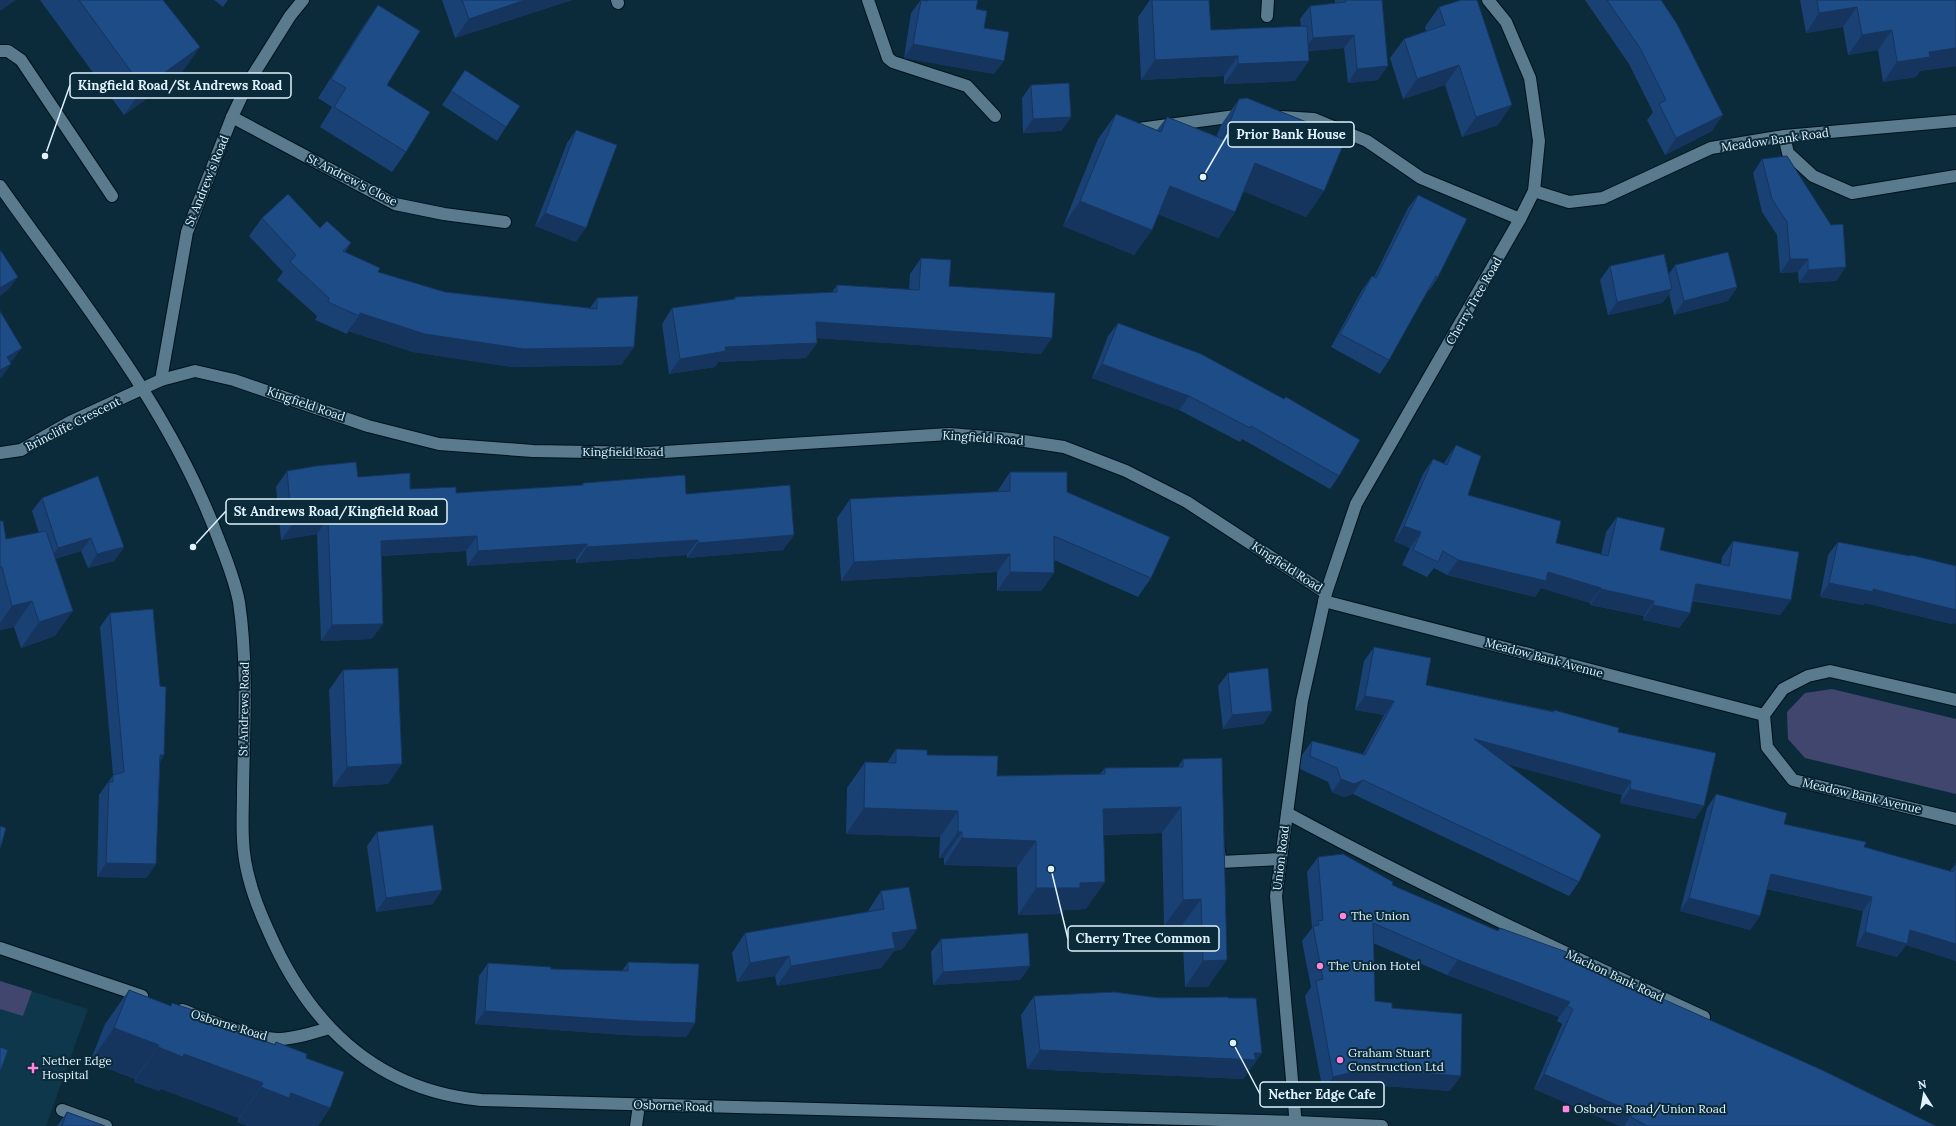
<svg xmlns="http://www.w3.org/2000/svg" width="1956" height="1126" font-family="Lora,serif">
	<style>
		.built { fill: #0e374b }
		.green { fill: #40466d }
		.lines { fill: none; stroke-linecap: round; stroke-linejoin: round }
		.lane-casing { stroke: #00121d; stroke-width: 14 }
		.street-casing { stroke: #00121d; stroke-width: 14 }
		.secondary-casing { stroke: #00121d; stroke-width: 14 }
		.lane { stroke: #5a7a8d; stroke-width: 12 }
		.street { stroke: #5a7a8d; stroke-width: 12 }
		.secondary { stroke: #5a7a8d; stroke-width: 12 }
		.wall { fill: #1a4173 }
		.shaded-wall { fill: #15355e }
		.building { fill: #1e4c86; stroke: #15355e }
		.poi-dot { fill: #ff85de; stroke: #0b2a3a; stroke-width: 1.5 }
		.labels { text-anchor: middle; stroke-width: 4; stroke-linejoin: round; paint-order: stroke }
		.street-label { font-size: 12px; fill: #e0f2fc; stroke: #0b2a3a }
		.poi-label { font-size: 12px; fill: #e0f2fc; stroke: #0b2a3a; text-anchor: start }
		.leader { fill: none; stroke: #e0f2fc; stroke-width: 1.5 }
		.callout-dot { fill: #e0f2fc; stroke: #0b2a3a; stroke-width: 1.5 }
		.callout { fill: #0b2a3a; stroke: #e0f2fc; stroke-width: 1.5 }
		.callout-label { font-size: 13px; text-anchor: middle; font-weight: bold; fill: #e0f2fc }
	</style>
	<rect width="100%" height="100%" fill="#0b2a3a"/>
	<polygon class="built" points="0,981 88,1009 46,1126 0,1126"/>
	<g class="green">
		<polygon points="1832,689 1956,719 1956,794 1805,758 1788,739 1787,712 1805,693"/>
		<polygon points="0,981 32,991 23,1016 0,1009"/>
	</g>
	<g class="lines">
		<g class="lane-casing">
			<g id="lane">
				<polyline points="617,0 618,3"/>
				<polyline points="868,0 888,58 893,62 967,86 995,116"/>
				<polyline points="1267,16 1268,0"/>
				<polyline points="0,51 8,51 21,60 112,196"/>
				<polyline points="1280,117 1314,119 1367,141 1421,178 1520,219"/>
				<polyline points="1139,129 1243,115"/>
				<polyline points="1784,136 1788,153 1813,176 1852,193 1956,176"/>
				<polyline points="1219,850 1220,862 1281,859"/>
			</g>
		</g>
		<g class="street-casing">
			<g id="street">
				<polyline points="232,117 395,204 444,214 505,222"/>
				<polyline points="1534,191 1569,202 1603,198 1711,148 1784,136 1956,121"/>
				<polyline points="161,380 187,232 232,117 248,83 290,16 303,0"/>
				<polyline points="0,453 21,450 70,422 161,380 195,371 234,380 368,426 439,444 533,451 648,453 949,434 1011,439 1064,447 1126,471 1187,502 1326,593"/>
				<polyline points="1324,601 1764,715"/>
				<polyline points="1956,700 1830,671 1808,676 1783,689 1764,715 1767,747 1793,780 1956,819"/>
				<path d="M1287,813C1423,887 1563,952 1704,1017"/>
				<polyline points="0,948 142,996"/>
				<path d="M182,1010C208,1019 249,1038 277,1039C294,1039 312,1033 329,1028"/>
				<polyline points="62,1110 106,1126"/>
				<polyline points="636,1126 639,1105"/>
				<polyline points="1296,1126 1276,896 1302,701 1326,593 1356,504 1520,219 1534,191 1539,141 1530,78 1506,22 1488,0"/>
			</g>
		</g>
		<g class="secondary-casing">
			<path id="secondary" d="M0,186C79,298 170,408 218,538C226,558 235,581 239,602C248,664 244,727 243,790C243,806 242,823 243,840C244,871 255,902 268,930C309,1025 375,1090 481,1100L1296,1122L1382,1126"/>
		</g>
		<use href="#lane" class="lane"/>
		<use href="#street" class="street"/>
		<use href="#secondary" class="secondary"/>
	</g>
	<g class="wall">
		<polygon points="40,0 163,0 181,74 124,115"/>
		<polygon points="214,0 228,0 223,7"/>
		<polygon points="442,0 572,0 455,38"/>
		<polygon points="921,0 978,0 976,9 984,28 994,74 904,58 911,13"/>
		<polygon points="1150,0 1209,0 1211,30 1301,26 1300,19 1310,6 1335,3 1335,0 1382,0 1378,80 1348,83 1344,48 1309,51 1295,81 1224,84 1224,76 1141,80 1138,17"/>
		<polygon points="1585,0 1661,0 1712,131 1665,155 1647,120 1653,112 1629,64"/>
		<polygon points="1800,0 1956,0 1956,66 1920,71 1916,77 1883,82 1878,50 1848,55 1843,27 1806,33"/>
		<polygon points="378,5 387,85 406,152 392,172 320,127 332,107 318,98 364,25"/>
		<polygon points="1439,7 1498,125 1462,137 1445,85 1403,99 1390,58 1404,39 1426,31 1425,27"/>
		<polygon points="465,70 506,127 497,141 442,105"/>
		<polygon points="1031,85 1071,117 1061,131 1023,133 1022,98"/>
		<polygon points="1239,99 1324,191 1306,217 1244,191 1235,212 1218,238 1158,214 1152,230 1134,255 1063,226 1098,139 1116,114 1157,130 1167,117 1216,137 1221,125"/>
		<polygon points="576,130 576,242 535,226 567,143"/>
		<polygon points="1762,159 1846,267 1836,281 1799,283 1798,272 1780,273 1777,235 1762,212 1753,173"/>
		<polygon points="1418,195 1438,277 1429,291 1428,290 1389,360 1380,374 1331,347 1362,290 1372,276 1374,277 1408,208"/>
		<polygon points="262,218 320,228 351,243 345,252 378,272 445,292 590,308 597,298 634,347 621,365 511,367 413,352 348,331 347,334 315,320 317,316 277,280 283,272 249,236"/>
		<polygon points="921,258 949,286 1041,354 817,338 817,343 806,358 718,362 715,367 669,374 662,324 672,308 733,300 735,297 832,292 837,285 909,289 910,274"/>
		<polygon points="1675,265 1737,287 1728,301 1674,315 1669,294 1662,303 1608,315 1600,280 1610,266 1669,274"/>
		<polygon points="1118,323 1339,476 1330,489 1242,439 1240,442 1179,410 1092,378 1108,336"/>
		<polygon points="1456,445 1468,495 1556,543 1601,554 1606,532 1617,517 1660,550 1721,565 1722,557 1733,541 1791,600 1780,615 1692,601 1690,613 1679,628 1643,620 1644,616 1590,605 1590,603 1541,588 1535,597 1447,575 1434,568 1427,577 1402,565 1410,548 1394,541 1423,474 1433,459 1444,463"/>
		<polygon points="287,471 358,477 410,489 456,493 581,485 583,483 686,494 794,535 783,550 687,558 687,555 576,563 576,559 467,566 466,551 381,556 372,639 321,641 317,534 281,540 276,487"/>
		<polygon points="1010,472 1067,492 1151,578 1138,597 1054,560 1054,573 1041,591 997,591 997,572 841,581 837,518 850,499 997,492"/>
		<polygon points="42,498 124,547 114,561 88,568 81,551 55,559 55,636 21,648 14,627 0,630 0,521 6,539 39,533 32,511"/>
		<polygon points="1838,542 1910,556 1911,555 1953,623 1951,624 1865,603 1863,605 1820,597 1828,555"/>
		<polygon points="110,613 164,755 160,762 156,864 146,878 97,877 99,795 113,775 100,627"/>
		<polygon points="1374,647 1426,685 1553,711 1554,710 1618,732 1695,819 1620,803 1622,795 1507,764 1579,882 1569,896 1353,794 1344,797 1332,792 1328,782 1300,769 1302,755 1312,741 1363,754 1384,715 1355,710 1364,661"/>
		<polygon points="343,670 388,784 333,787 329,690"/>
		<polygon points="1228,673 1272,711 1263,724 1223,729 1218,686"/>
		<polygon points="896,749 927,755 997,776 1100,774 1105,768 1178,767 1183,759 1222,758 1208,987 1185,987 1182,925 1164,926 1162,833 1104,835 1086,909 1065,910 1061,914 1018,915 1017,867 944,865 944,858 939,858 940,837 846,834 847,788 865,762 887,763"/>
		<polygon points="1716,794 1784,824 1950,871 1956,863 1956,961 1906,945 1897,957 1856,946 1863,911 1767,889 1760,916 1750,930 1680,911 1707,808"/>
		<polygon points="377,832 433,904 376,912 367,846"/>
		<polygon points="1318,857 1392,885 1497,931 1500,928 1571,958 1936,1126 1620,1126 1534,1089 1562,1024 1557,1021 1559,1017 1447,975 1373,943 1375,1001 1392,1008 1450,1091 1384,1086 1382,1088 1349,1086 1323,1092 1305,996 1311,987 1302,941 1312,928 1307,872"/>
		<polygon points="881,891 903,949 894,951 881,968 777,986 775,976 737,982 732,953 745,933 868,912 868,911"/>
		<polygon points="941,939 1030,966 1020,980 933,985 931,952"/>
		<polygon points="628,962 695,1023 686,1037 625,1035 475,1024 479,976 488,963 551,969 622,971"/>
		<polygon points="129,990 171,1006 172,1003 197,1016 274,1044 276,1042 306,1058 330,1108 318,1126 248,1126 237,1122 239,1118 161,1089 159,1091 134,1082 135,1079 90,1062 105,1024"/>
		<polygon points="1034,996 1228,998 1262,1053 1243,1079 1027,1069 1021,1015"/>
		<polygon points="67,1112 105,1126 57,1126"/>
	</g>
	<g class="shaded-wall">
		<polygon points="0,0 16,0 0,11"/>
		<polygon points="525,0 572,0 455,38 469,19"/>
		<polygon points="1857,7 1843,27 1806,33 1819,13"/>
		<polygon points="1892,30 1878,50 1848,55 1862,35"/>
		<polygon points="1354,35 1344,48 1303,52 1313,38"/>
		<polygon points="913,44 1004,61 994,74 904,58"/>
		<polygon points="200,47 181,74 124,115 143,88"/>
		<polygon points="1956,48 1956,66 1920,71 1916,77 1883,82 1897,62 1929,52"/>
		<polygon points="1238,56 1224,76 1141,80 1155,60"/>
		<polygon points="1309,61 1295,81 1224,84 1238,64"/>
		<polygon points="1459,65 1445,85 1403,99 1417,79"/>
		<polygon points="1388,66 1378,80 1348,83 1357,69"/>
		<polygon points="1512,105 1498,125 1462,137 1476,117"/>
		<polygon points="1723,115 1712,131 1665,155 1676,138"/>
		<polygon points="1071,117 1061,131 1023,133 1033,119"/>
		<polygon points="1255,163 1324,191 1306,217 1237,189"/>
		<polygon points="1170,186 1235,212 1218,238 1152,211"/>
		<polygon points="1080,201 1152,230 1134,255 1063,226"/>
		<polygon points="545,213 586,228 576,242 535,226"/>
		<polygon points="1790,259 1808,259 1798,272 1780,273"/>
		<polygon points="1846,267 1836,281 1799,283 1808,270"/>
		<polygon points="18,277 8,290 0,296 0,288"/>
		<polygon points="1737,287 1728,301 1674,315 1684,301"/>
		<polygon points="1672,289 1662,303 1608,315 1617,302"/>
		<polygon points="360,313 634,347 621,365 511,367 413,352 348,331 359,316"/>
		<polygon points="816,322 1052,338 1041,354 805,337"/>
		<polygon points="817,343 806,358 718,362 715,367 669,374 680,359 725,347"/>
		<polygon points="22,348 12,361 0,369 7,357"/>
		<polygon points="11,364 2,377 0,378 0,370"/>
		<polygon points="1102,364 1189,396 1179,410 1092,378"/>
		<polygon points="328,518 317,534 281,540 292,525"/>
		<polygon points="1404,526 1421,532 1410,548 1394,541"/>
		<polygon points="794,535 783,550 687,558 698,543"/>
		<polygon points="477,536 466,551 370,556 381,541"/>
		<polygon points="91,538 81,551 48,561 58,548"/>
		<polygon points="698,540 687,555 576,563 587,547"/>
		<polygon points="587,544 576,559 467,566 478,551"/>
		<polygon points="124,547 114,561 88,568 97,554"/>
		<polygon points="1010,554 997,572 841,581 854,562"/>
		<polygon points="1458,560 1548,572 1601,588 1590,603 1541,588 1535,597 1447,575"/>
		<polygon points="1010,572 1054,573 1041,591 997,591"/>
		<polygon points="1829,583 1873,589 1956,610 1956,624 1953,623 1951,624 1865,603 1863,605 1820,597"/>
		<polygon points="1696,584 1791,600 1780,615 1686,599"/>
		<polygon points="1601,589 1654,601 1644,616 1590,605"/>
		<polygon points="32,601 14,627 0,630 0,623 12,606"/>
		<polygon points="1653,605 1690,613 1679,628 1643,620"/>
		<polygon points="73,611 55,636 21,648 39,622"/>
		<polygon points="383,624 372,639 321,641 332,625"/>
		<polygon points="1365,696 1394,701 1384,715 1355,710"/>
		<polygon points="1272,711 1263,724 1223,729 1232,715"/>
		<polygon points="1474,739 1631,781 1622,795 1464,753"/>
		<polygon points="160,755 164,755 155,769"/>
		<polygon points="402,764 388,784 333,787 347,767"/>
		<polygon points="1341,779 1363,780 1353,794 1344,797 1332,792"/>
		<polygon points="1630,789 1704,806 1695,819 1620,803"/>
		<polygon points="1181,807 1162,833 1085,835 1103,809"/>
		<polygon points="864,808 958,811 940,837 846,834"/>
		<polygon points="958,832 962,832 944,858 939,858"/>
		<polygon points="962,838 1036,841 1017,867 944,865"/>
		<polygon points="106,863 156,864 146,878 97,877"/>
		<polygon points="1771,874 1872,897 1863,911 1761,887"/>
		<polygon points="1105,882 1086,909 1065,910 1061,914 1018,915 1036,888 1080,883"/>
		<polygon points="442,890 433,904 376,912 386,898"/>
		<polygon points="1689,898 1760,916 1750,930 1680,911"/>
		<polygon points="1201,899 1182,925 1164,926 1183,900"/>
		<polygon points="917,929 903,949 894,951 881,968 777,986 791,966 892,933"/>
		<polygon points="1910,930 1956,944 1956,961 1906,945 1897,957 1856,946 1865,932"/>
		<polygon points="789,956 775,976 737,982 750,963"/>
		<polygon points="1227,960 1208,987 1185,987 1203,961"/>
		<polygon points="1458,960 1570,1002 1559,1017 1447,975"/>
		<polygon points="1030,966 1020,980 933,985 943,972"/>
		<polygon points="485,1011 695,1023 686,1037 625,1035 475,1024"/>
		<polygon points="114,1028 159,1045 135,1079 90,1062"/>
		<polygon points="158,1047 184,1054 263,1083 239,1118 161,1089 159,1091 134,1082"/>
		<polygon points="1040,1050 1254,1053 1262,1053 1243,1079 1027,1069"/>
		<polygon points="1360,1070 1393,1071 1461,1076 1450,1091 1384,1086 1382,1088 1349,1086 1323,1092 1333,1077"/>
		<polygon points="1544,1074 1633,1112 1624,1126 1620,1126 1534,1089"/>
		<polygon points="261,1087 291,1093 330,1108 318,1126 248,1126 237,1122"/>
	</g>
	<g class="building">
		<polygon points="79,0 163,0 200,47 143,88"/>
		<polygon points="462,0 525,0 469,19"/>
		<polygon points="921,0 928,1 928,0 978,0 976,9 987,11 984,28 1009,32 1004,61 913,44"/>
		<polygon points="1152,0 1209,0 1211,30 1307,26 1309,61 1238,64 1238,56 1155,60"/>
		<polygon points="1345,0 1382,0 1388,66 1357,69 1354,35 1313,38 1310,6 1346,2"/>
		<polygon points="1461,0 1477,0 1512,105 1476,117 1459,65 1417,79 1404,39 1445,25 1439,7"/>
		<polygon points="1607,0 1661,0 1677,24 1723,115 1676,138 1659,104 1666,100 1640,48"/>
		<polygon points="1817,0 1956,0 1956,48 1929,52 1930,57 1897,62 1892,30 1862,35 1857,7 1819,13"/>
		<polygon points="378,5 420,31 387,85 430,112 406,152 334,107 346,88 331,79"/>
		<polygon points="465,70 520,106 506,127 451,91"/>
		<polygon points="1069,83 1071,117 1033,119 1031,85"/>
		<polygon points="1247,98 1346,138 1324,191 1255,163 1235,212 1170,186 1152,230 1080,201 1116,114 1161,132 1167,117 1223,139 1239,99"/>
		<polygon points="576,130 617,145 586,228 545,213"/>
		<polygon points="1787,156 1831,225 1843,224 1846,267 1808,270 1808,259 1790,259 1787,222 1772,199 1762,159"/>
		<polygon points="288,194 320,228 327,221 351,243 343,251 380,268 378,272 445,292 597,309 597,298 638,296 634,347 524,349 425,334 360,313 359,316 328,302 329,298 290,262 296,255 262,218"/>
		<polygon points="1418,195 1467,219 1438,277 1436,276 1389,360 1340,334 1372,276 1376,278"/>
		<polygon points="0,251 1,251 18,277 0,288"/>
		<polygon points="1728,252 1737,287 1684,301 1675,265"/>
		<polygon points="1664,254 1672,289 1617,302 1610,266"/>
		<polygon points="921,258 951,260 949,286 1055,293 1052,338 816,322 817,343 725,347 726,351 680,359 672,308 735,299 735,297 837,292 837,285 919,290"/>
		<polygon points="0,311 22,348 7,357 11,364 0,370"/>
		<polygon points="1118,323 1201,354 1284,399 1286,397 1360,440 1339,476 1251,426 1250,428 1189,396 1102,364"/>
		<polygon points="1456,445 1481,456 1468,495 1561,521 1556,543 1608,556 1617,517 1665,528 1660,550 1729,566 1733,541 1799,552 1791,600 1696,584 1690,613 1653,605 1654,601 1601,589 1601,588 1548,572 1546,581 1458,560 1443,551 1438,562 1413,550 1421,532 1404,526 1433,459 1447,465"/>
		<polygon points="356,462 358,477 410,473 410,489 456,487 456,493 583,485 583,483 685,475 686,494 790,485 794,535 698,543 698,540 587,547 587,544 478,551 477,536 381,541 383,624 332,625 328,518 292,525 287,471 316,466"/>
		<polygon points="1010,472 1067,472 1067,492 1170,537 1151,578 1054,536 1054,573 1010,572 1010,554 854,562 850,499 1010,491"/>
		<polygon points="98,476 124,547 97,554 91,538 58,548 42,498"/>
		<polygon points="0,521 3,521 6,539 46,531 73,611 39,622 32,601 12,606 2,567 0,567"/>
		<polygon points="1838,542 1910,556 1911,555 1956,566 1956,610 1873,589 1873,592 1829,583"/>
		<polygon points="153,609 160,686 166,687 164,755 160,755 156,864 106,863 109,782 113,782 113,775 124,772 110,613"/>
		<polygon points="1374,647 1431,658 1426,685 1554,712 1554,710 1619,728 1618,732 1716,753 1704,806 1630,789 1631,781 1474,739 1601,835 1579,882 1363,780 1354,784 1341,779 1337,768 1310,756 1312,741 1365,755 1394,701 1365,696"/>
		<polygon points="398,668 402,764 347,767 343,670"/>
		<polygon points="1268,668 1272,711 1232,715 1228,673"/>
		<polygon points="896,749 927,750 927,755 998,756 997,776 1105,774 1105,768 1183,767 1183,759 1222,758 1227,960 1203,961 1201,899 1183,900 1181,807 1103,809 1105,882 1080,883 1080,888 1036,888 1036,841 962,838 962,832 958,832 958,811 864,808 865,762 896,763"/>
		<polygon points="1716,794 1787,813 1784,824 1866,842 1864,847 1953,872 1956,863 1956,944 1910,930 1907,944 1865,932 1872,897 1771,874 1760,916 1689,898"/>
		<polygon points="433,825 442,890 386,898 377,832"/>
		<polygon points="0,826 6,828 0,849"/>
		<polygon points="1343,854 1393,882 1392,885 1498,931 1500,928 1572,954 1571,958 1822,1070 1936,1126 1647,1126 1631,1117 1633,1112 1544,1074 1573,1009 1567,1006 1570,1002 1458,960 1373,923 1375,1001 1392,1003 1392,1008 1462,1014 1461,1076 1393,1071 1393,1072 1360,1070 1333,1077 1316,981 1323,979 1313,926 1319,925 1318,921 1323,920 1318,857"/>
		<polygon points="909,887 917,929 892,933 895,948 791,966 789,956 750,963 745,933 884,909 881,891"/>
		<polygon points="1028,933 1030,966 943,972 941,939"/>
		<polygon points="628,962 699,964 695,1023 634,1021 485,1011 488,963 551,967 551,969 628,971"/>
		<polygon points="129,990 171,1006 172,1003 199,1012 197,1016 275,1045 276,1042 307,1054 306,1058 344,1072 330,1108 291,1093 289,1098 261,1087 263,1083 184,1054 183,1057 158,1047 159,1045 114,1028"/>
		<polygon points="1114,992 1160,998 1228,997 1228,998 1256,998 1262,1053 1254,1053 1256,1060 1040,1050 1034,996"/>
		<polygon points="0,1047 8,1050 0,1073"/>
		<polygon points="67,1112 105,1126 62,1126"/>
	</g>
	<g class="poi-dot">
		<circle cx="1343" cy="916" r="4"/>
		<circle cx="1320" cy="966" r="4"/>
		<circle cx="1340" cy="1060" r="4"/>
		<path d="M31 1062h4v4h4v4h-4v4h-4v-4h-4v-4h4z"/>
		<rect x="1562" y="1105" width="8" height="8" rx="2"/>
	</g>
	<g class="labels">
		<g class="street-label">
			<text transform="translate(1775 140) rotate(-8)" y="4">Meadow Bank Road</text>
			<text transform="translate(352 180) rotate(27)" y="4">St Andrew's Close</text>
			<text transform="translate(207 181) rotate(-68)" y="4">St Andrew's Road</text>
			<text transform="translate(1474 301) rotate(-60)" y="4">Cherry Tree Road</text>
			<text transform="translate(306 404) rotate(19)" y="4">Kingfield Road</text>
			<text transform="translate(73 424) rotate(-27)" y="4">Brincliffe Crescent</text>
			<text transform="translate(983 438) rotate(4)" y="4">Kingfield Road</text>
			<text x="623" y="456">Kingfield Road</text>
			<text transform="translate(1287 567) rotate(33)" y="4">Kingfield Road</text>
			<text transform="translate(1544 658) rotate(15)" y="4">Meadow Bank Avenue</text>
			<text transform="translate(244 709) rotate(-89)" y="4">St Andrews Road</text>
			<text transform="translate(1862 796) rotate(13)" y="4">Meadow Bank Avenue</text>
			<text transform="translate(1281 858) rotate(-83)" y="4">Union Road</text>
			<text transform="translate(1615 976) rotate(25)" y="4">Machon Bank Road</text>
			<text transform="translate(229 1025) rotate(17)" y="4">Osborne Road</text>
			<text transform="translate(673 1106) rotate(2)" y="4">Osborne Road</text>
		</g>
		<g class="poi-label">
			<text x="1351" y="920">The Union</text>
			<text x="1328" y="970">The Union Hotel</text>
			<text x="1348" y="1057">Graham Stuart<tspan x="1348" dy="14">Construction Ltd</tspan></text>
			<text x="42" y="1065">Nether Edge<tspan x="42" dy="14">Hospital</tspan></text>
			<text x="1574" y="1113">Osborne Road/Union Road</text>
		</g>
	</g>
	<path class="leader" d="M45 156L70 85M1203 177L1228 134M193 547L226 511M1051 869L1068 939M1233 1043L1260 1094"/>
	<g class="callout-dot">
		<circle cx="45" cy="156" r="4"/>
		<circle cx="1203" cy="177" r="4"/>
		<circle cx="193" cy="547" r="4"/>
		<circle cx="1051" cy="869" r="4"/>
		<circle cx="1233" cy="1043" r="4"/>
	</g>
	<g class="callout">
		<rect x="70" y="73" width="221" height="25" rx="4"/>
		<rect x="1228" y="122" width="126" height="25" rx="4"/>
		<rect x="226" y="499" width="221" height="25" rx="4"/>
		<rect x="1068" y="926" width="151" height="25" rx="4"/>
		<rect x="1260" y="1082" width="124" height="25" rx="4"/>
	</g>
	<g class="callout-label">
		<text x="180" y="90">Kingfield Road/St Andrews Road</text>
		<text x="1291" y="139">Prior Bank House</text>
		<text x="336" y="516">St Andrews Road/Kingfield Road</text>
		<text x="1143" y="943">Cherry Tree Common</text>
		<text x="1322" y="1099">Nether Edge Cafe</text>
	</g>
	<g transform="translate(1924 1094) rotate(349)" stroke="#0b2a3a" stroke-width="3" paint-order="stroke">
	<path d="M0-3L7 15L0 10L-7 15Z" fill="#e0f2fc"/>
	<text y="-6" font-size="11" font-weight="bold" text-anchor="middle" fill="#e0f2fc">N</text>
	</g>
</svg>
